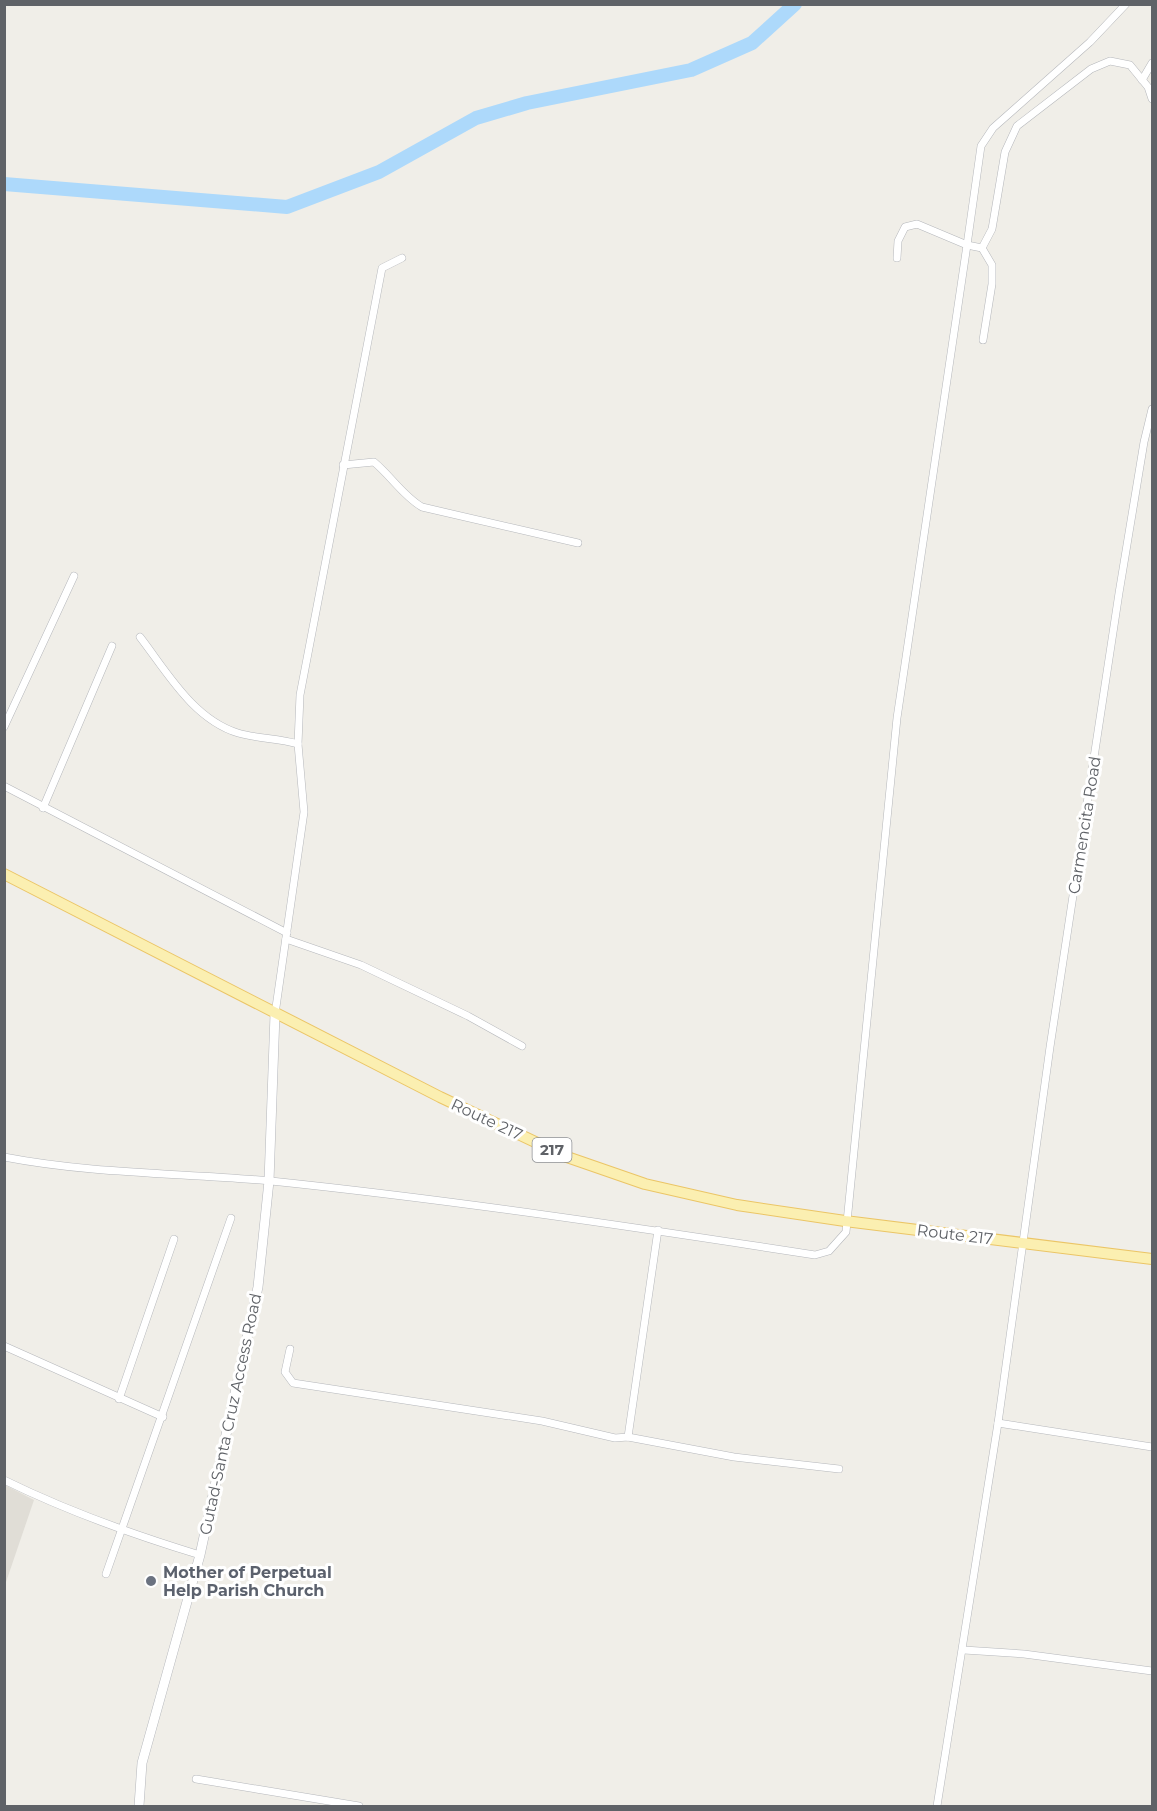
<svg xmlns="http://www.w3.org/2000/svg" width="1157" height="1811" font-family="Montserrat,sans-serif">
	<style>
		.education { fill: #e0ddd6 }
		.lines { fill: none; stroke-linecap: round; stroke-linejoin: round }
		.river { stroke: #add9fb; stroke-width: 14 }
		.street-casing { stroke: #b5b7bb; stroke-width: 8 }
		.secondary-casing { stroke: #b4b6bb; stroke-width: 10 }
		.primary-casing { stroke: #ebc566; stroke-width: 12 }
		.street { stroke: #fff; stroke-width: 7 }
		.secondary { stroke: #fff; stroke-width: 9 }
		.primary { stroke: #fbefb1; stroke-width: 10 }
		.worship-dot { fill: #6b7280; stroke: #fff; stroke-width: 2 }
		.labels { text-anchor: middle; stroke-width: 6; stroke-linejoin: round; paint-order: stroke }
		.shield { fill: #fff; stroke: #8f9195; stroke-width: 1.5 }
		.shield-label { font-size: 15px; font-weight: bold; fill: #5f6267 }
		.street-label { font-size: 16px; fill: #5f6267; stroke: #fff }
		.worship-label { font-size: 16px; font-weight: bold; fill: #5b616d; stroke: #fff; text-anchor: start }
	</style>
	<rect width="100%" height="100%" fill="#f0eee8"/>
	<polygon class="education" points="5,1485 34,1500 5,1585"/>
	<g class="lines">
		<polyline class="river" points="4,184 287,207 379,172 476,118 527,103 691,70 752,43 795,4"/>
		<g class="street-casing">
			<g id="street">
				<polyline points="1142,80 1152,63"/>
				<polyline points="982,248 992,265 992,284 983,340"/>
				<polyline points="897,258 898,241 905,227 917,224 967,245 981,146 993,128 1090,42 1126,4"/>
				<path d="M343,465L374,462C391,476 403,496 422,507L578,543"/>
				<path d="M140,637C167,672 193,719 238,733C258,739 278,738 298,744"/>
				<polyline points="4,727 74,576"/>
				<polyline points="4,786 287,933"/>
				<polyline points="43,808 112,646"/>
				<polyline points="286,939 361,965 468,1016 522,1046"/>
				<polyline points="275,1014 304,812 298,744 300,695 382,268 402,258"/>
				<path d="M4,1157C92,1174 182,1173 271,1181C453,1200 634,1227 815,1255L829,1251L846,1232L897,718L967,245L982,248L992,229L1005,152L1017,126L1091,69L1110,61L1130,65L1148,87L1152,99"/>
				<polyline points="4,1346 163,1417"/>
				<polyline points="290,1349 285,1372 293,1383 542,1421 615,1438 628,1437 734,1457 839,1469"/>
				<polyline points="119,1399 174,1239"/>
				<polyline points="998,1423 1152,1447"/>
				<polyline points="628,1437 658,1230"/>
				<path d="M4,1480C69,1512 131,1534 200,1555"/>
				<polyline points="106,1574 231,1218"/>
				<polyline points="964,1650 1024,1654 1152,1671"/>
				<polyline points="196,1779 359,1806"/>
				<polyline points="937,1806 998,1423 1050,1047 1119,593 1144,442 1152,409"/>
			</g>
		</g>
		<g class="secondary-casing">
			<polyline id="secondary" points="139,1806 142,1763 200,1555 258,1287 269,1181 275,1014"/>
		</g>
		<g class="primary-casing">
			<polyline id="primary" points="4,874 440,1097 567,1157 645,1184 737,1205 845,1221 1152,1259"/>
		</g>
		<use href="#street" class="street"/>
		<use href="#secondary" class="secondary"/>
		<use href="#primary" class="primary"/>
	</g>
	<circle class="worship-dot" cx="151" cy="1581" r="6"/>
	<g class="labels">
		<rect class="shield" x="532.5" y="1138" width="39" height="24" rx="4.5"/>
		<g class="shield-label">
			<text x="552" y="1155">217</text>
		</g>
		<g class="street-label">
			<text transform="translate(1084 825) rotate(-81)" y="6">Carmencita Road</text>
			<text transform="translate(487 1119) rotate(25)" y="6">Route 217</text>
			<text transform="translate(955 1234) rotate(7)" y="6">Route 217</text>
			<text transform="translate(230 1414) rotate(-78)" y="6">Gutad-Santa Cruz Access Road</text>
		</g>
		<g class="worship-label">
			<text x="163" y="1578">Mother of Perpetual<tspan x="163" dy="18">Help Parish Church</tspan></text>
		</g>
	</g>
	<rect width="1157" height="1811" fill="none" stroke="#5f6267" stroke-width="12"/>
</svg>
